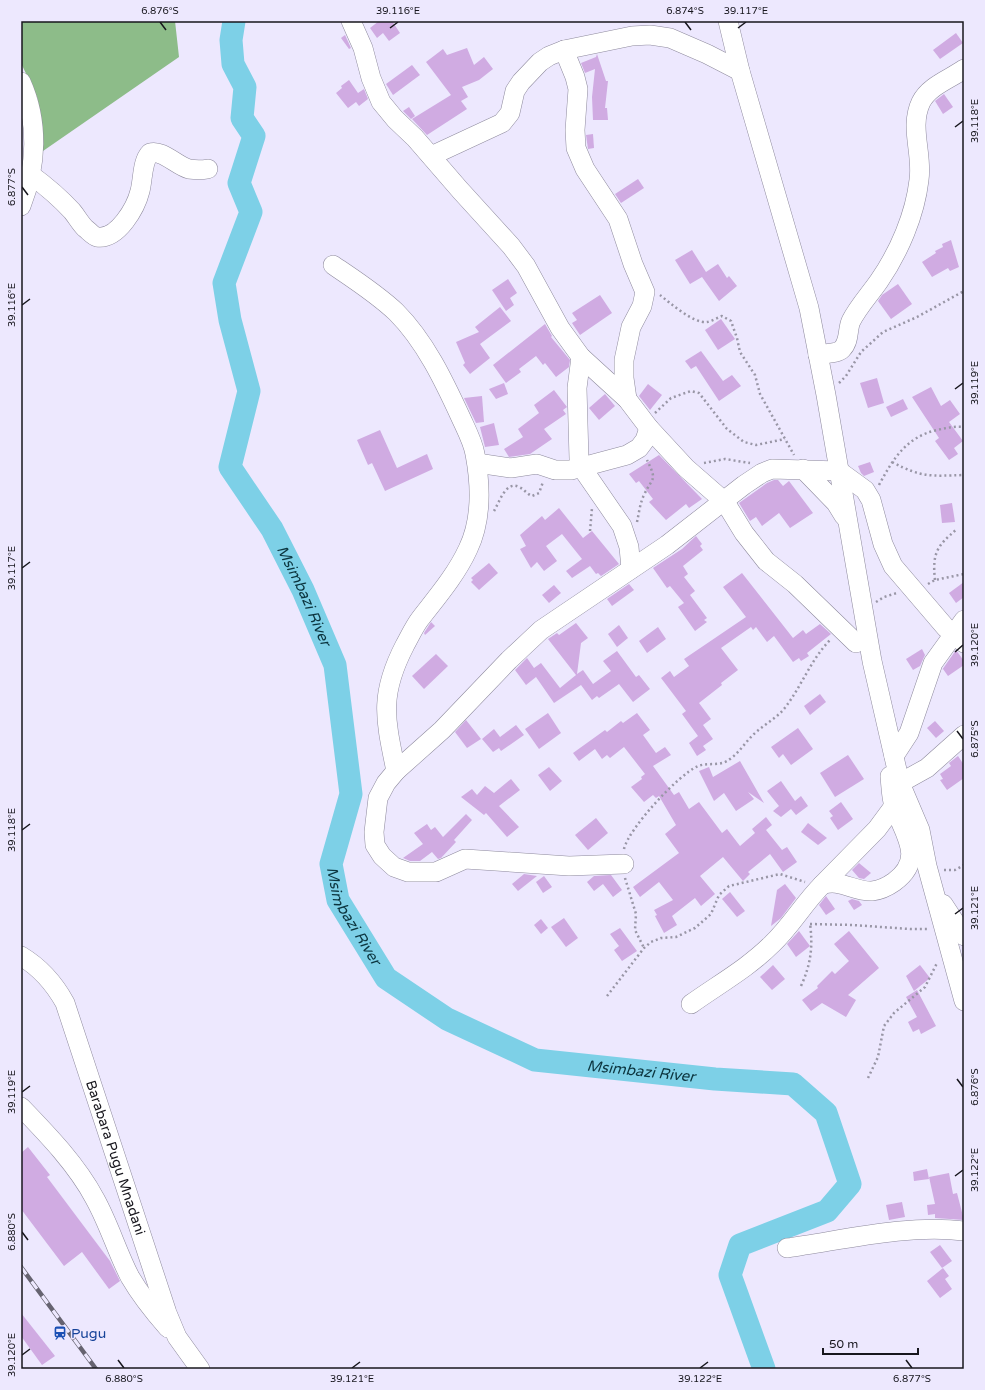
<svg xmlns="http://www.w3.org/2000/svg" width="985" height="1390" font-family="'Varela Round',sans-serif">
	<style>
		.forest { fill: #8dbc89 }
		.lines { fill: none; stroke-linecap: round; stroke-linejoin: round }
		.river { stroke: #7dd0e7; stroke-width: 23 }
		.building { fill: #d0abe2 }
		.minor-casing { stroke: #8e8a9d; stroke-width: 20 }
		.path { stroke: #9996a6; stroke-width: 2.5; stroke-dasharray: 2 3; stroke-linecap: butt }
		.minor { stroke: #fff; stroke-width: 19 }
		.rail-casing { stroke: #666370; stroke-width: 4.5 }
		.rail { stroke: #ede8fe; stroke-width: 3; stroke-dasharray: 9; stroke-linecap: butt }
		.ticks { fill: none; stroke: #17161d; stroke-width: 1.5 }
		.labels { text-anchor: middle; stroke-width: 3; stroke-linejoin: round; paint-order: stroke }
		.street-label { font-size: 14px; fill: #17161d; stroke: #ede8fe }
		.transit-label { font-size: 14px; fill: #164399; stroke: #ede8fe; text-anchor: start }
		.water-label { font-size: 15px; font-style: italic; fill: #0c353f; stroke: #ede8fe }
		.neatline { fill: none; stroke: #17161d; stroke-width: 1.5 }
		.ticks-label { font-size: 10px; text-anchor: middle; fill: #17161d }
	</style>
	<rect width="100%" height="100%" fill="#ede8fe"/>
	<polygon class="forest" points="21,21 175,21 179,57 43,151 42,123 37,97 21,63"/>
	<g class="lines">
		<path class="river" id="s1" d="M234,21L231,40L233,64L245,87L242,118L254,136L239,183L251,212L224,283L230,320L249,391L230,467L272,529L303,590L335,665L351,794L331,864L338,900L386,978L447,1019L535,1060L715,1079L793,1084L826,1113L850,1184L827,1211L740,1245L730,1275L764,1369"/>
	</g>
	<g class="building">
		<polygon points="379,21 392,21 400,33 389,41 383,33 377,38 370,28"/>
		<polygon points="956,33 963,43 940,59 933,50"/>
		<polygon points="345,35 351,48 349,49 341,38"/>
		<polygon points="467,48 474,65 484,57 493,69 479,80 462,87 468,97 461,101 467,109 427,135 412,119 451,95 426,62 443,49 447,55"/>
		<polygon points="597,54 606,81 608,81 605,108 607,108 608,120 593,120 592,97 595,69 585,73 581,63 596,57"/>
		<polygon points="412,65 420,75 393,95 386,84"/>
		<polygon points="349,80 358,93 364,89 368,99 359,106 356,102 348,108 336,93 342,88 341,86"/>
		<polygon points="944,94 953,107 943,114 935,101"/>
		<polygon points="409,107 415,116 411,119 403,111"/>
		<polygon points="593,134 594,148 588,149 586,135"/>
		<polygon points="638,179 644,188 621,203 615,194"/>
		<polygon points="951,240 959,267 950,271 948,268 932,277 922,262 936,253 935,251 943,247 942,244"/>
		<polygon points="692,250 706,272 718,264 727,278 729,276 737,286 719,301 702,277 690,284 675,260"/>
		<polygon points="508,279 517,293 510,298 514,305 506,311 492,290"/>
		<polygon points="898,284 912,304 891,319 878,301 882,295"/>
		<polygon points="600,295 612,313 580,335 572,323 577,320 572,313"/>
		<polygon points="500,307 511,321 480,344 490,358 470,374 463,365 465,363 456,342 479,332 475,327"/>
		<polygon points="721,319 735,339 718,350 705,330"/>
		<polygon points="545,324 552,336 551,337 570,360 569,367 556,377 545,363 543,365 536,356 519,369 521,372 506,383 493,365"/>
		<polygon points="701,351 723,381 732,375 741,386 719,401 696,366 691,369 685,361"/>
		<polygon points="877,378 884,403 868,408 860,383"/>
		<polygon points="504,383 508,394 496,399 489,389"/>
		<polygon points="648,384 662,395 650,410 639,396"/>
		<polygon points="931,387 941,406 950,400 960,414 949,422 963,441 954,448 958,454 949,460 935,441 939,438 912,397"/>
		<polygon points="554,390 567,407 563,410 566,414 544,429 552,439 530,454 509,457 504,449 523,437 518,429 539,413 534,405"/>
		<polygon points="605,394 615,406 599,420 589,408"/>
		<polygon points="482,396 484,422 476,423 464,398"/>
		<polygon points="903,399 908,409 891,417 886,407"/>
		<polygon points="494,423 499,445 485,447 480,427"/>
		<polygon points="380,430 397,468 427,454 433,469 385,491 372,463 368,465 357,440"/>
		<polygon points="659,455 702,499 689,508 686,504 666,520 649,502 653,499 639,481 636,483 629,474"/>
		<polygon points="870,462 874,472 864,476 861,473 858,466"/>
		<polygon points="774,480 778,480 783,486 789,481 813,513 790,528 779,513 762,526 756,517 750,521 739,503 767,483"/>
		<polygon points="952,503 955,522 942,523 940,505"/>
		<polygon points="559,508 583,538 592,531 619,564 601,576 598,573 596,574 590,566 572,578 566,571 582,559 562,534 546,546 557,561 544,571 537,562 531,568 520,549 526,546 520,535 542,516 545,520"/>
		<polygon points="696,536 702,544 700,546 703,550 683,566 688,574 684,577 695,591 690,595 707,618 704,620 707,622 695,631 678,607 684,603 670,586 667,588 653,568 682,549"/>
		<polygon points="489,563 498,573 479,590 471,582 473,580 471,578"/>
		<polygon points="742,573 793,638 803,630 806,634 820,624 831,634 807,653 809,656 801,661 799,658 793,662 774,636 767,642 756,627 753,630 751,627 721,648 738,670 721,683 722,685 699,703 711,719 703,725 713,739 703,746 706,750 697,756 689,743 698,736 682,714 686,711 661,678 670,671 674,677 689,666 684,659 746,617 723,587"/>
		<polygon points="964,582 964,597 956,603 949,593"/>
		<polygon points="629,584 634,590 612,606 607,599"/>
		<polygon points="554,585 561,593 549,603 542,595"/>
		<polygon points="431,622 435,626 425,635 424,633"/>
		<polygon points="576,623 588,638 581,643 577,674 583,670 593,684 611,671 603,661 617,651 636,677 639,675 650,689 633,702 619,684 599,698 597,696 592,700 581,685 554,703 536,677 526,685 515,670 527,658 534,668 541,663 560,688 576,675 548,639 557,633 559,635"/>
		<polygon points="619,625 628,638 617,647 608,634"/>
		<polygon points="658,627 666,639 647,653 639,641"/>
		<polygon points="922,649 925,655 920,666 913,670 906,659"/>
		<polygon points="956,650 964,661 964,665 948,676 943,669 942,670"/>
		<polygon points="436,654 448,666 424,689 412,676"/>
		<polygon points="820,694 826,702 810,715 804,706"/>
		<polygon points="548,713 561,733 539,749 525,729"/>
		<polygon points="637,713 650,730 643,735 656,753 665,747 671,755 653,766 674,795 679,792 689,809 699,802 722,833 727,829 740,846 755,833 752,829 766,817 772,825 766,830 782,850 787,847 797,862 783,872 770,854 748,872 750,874 743,881 723,857 700,876 715,894 701,906 695,898 672,916 677,925 664,933 655,916 657,915 654,910 673,900 659,882 640,897 633,887 679,853 665,834 676,825 659,796 656,798 653,795 644,802 631,787 642,779 641,777 645,774 624,747 610,758 607,755 602,759 595,749 579,761 573,753 605,730 607,732 621,721 623,723"/>
		<polygon points="466,720 481,739 467,748 455,732"/>
		<polygon points="935,721 944,731 936,738 927,728"/>
		<polygon points="516,725 524,735 501,751 499,748 493,752 482,739 494,729 500,737"/>
		<polygon points="798,728 813,749 791,765 783,754 779,758 771,747"/>
		<polygon points="848,755 864,779 835,797 820,773"/>
		<polygon points="958,756 964,765 964,778 947,790 940,780 943,779 940,774 951,766 949,763"/>
		<polygon points="740,761 764,803 748,792 754,799 736,811 724,793 714,801 699,771 709,767 713,777"/>
		<polygon points="549,767 562,781 550,791 538,775"/>
		<polygon points="511,779 520,790 499,806 519,827 507,837 486,813 484,815 461,797 472,789 477,795 485,786 494,793"/>
		<polygon points="781,781 795,801 801,796 808,806 796,815 791,809 781,817 773,811 779,806 767,791"/>
		<polygon points="841,802 853,819 838,830 830,818 833,816 829,811"/>
		<polygon points="466,814 472,820 454,840 456,842 441,858 438,859 432,852 420,861 410,861 403,858 423,844 414,833 427,824 431,830 435,827 443,837"/>
		<polygon points="596,818 608,833 588,850 575,835"/>
		<polygon points="808,823 827,838 818,845 801,832"/>
		<polygon points="859,863 871,873 864,879 859,878 852,870"/>
		<polygon points="524,874 537,876 518,891 512,884"/>
		<polygon points="611,875 622,890 613,897 603,884 594,891 587,882 594,876"/>
		<polygon points="544,876 552,887 543,893 536,882"/>
		<polygon points="785,884 796,898 781,918 771,926 777,890"/>
		<polygon points="730,892 745,911 737,917 722,899"/>
		<polygon points="826,896 835,909 826,915 819,905"/>
		<polygon points="852,899 859,901 862,905 854,910 848,901"/>
		<polygon points="564,918 578,938 566,947 551,927"/>
		<polygon points="541,919 548,928 541,934 534,925"/>
		<polygon points="620,928 637,951 622,961 614,950 619,946 610,934"/>
		<polygon points="799,931 810,946 796,957 787,944"/>
		<polygon points="849,931 879,968 848,995 856,1000 846,1017 822,1003 811,1011 802,1000 818,988 817,986 832,971 835,974 849,961 834,944"/>
		<polygon points="773,965 785,979 772,990 760,977"/>
		<polygon points="920,965 930,978 914,991 906,976"/>
		<polygon points="917,990 936,1026 921,1034 919,1029 913,1032 908,1022 917,1017 906,997"/>
		<polygon points="28,1147 50,1175 47,1177 110,1261 120,1281 109,1289 82,1252 64,1266 21,1209 21,1153"/>
		<polygon points="927,1169 929,1179 914,1181 913,1172"/>
		<polygon points="949,1173 953,1194 957,1193 964,1220 935,1218 935,1214 928,1215 927,1205 935,1204 929,1177"/>
		<polygon points="902,1202 905,1217 889,1220 886,1205"/>
		<polygon points="940,1245 952,1261 942,1268 930,1252"/>
		<polygon points="943,1268 949,1276 945,1279 952,1289 940,1298 927,1281"/>
		<polygon points="21,1313 55,1356 42,1365 21,1336"/>
	</g>
	<g class="lines">
		<g class="minor-casing">
			<g id="minor">
				<polyline points="351,21 363,48 371,78 381,102 395,119 415,138 460,190 511,246 526,266 560,328 581,357 627,399 649,428 686,468 725,502 744,533 766,561 795,584 856,643"/>
				<polyline points="728,21 740,71 809,308 826,395 872,661 900,783 920,830 927,866 964,1001"/>
				<polyline points="564,50 575,77 578,89 575,130 576,148 585,169 618,219 633,264 645,292 642,306 631,327 624,360 624,378 627,399"/>
				<path d="M21,82C39,122 37,166 21,206"/>
				<polyline points="431,156 502,123 510,113 515,91 521,82 540,62 549,56 564,50 632,36 650,35 670,38 707,54 740,71"/>
				<path d="M31,175C46,186 60,198 72,211C77,217 80,223 85,228C89,231 93,236 97,237C118,240 136,207 140,191C143,180 142,161 150,153C162,149 177,166 189,169C196,170 202,170 208,169"/>
				<path d="M333,265C355,280 377,294 396,312C425,341 444,381 461,418C466,429 473,442 475,454C481,486 482,520 468,549C456,575 437,597 420,619C414,627 410,636 405,645C379,695 385,718 396,771"/>
				<path d="M818,355C825,353 837,354 842,349C850,341 847,330 851,321C858,307 870,294 879,281C899,252 915,215 919,180C923,154 909,127 921,102C929,86 950,79 964,69"/>
				<polyline points="581,357 577,388 579,459 582,468 622,526 629,547 631,569"/>
				<polyline points="477,463 511,468 537,464 555,470 571,470 627,455 639,448 645,440 649,428"/>
				<polyline points="803,469 836,503 844,516"/>
				<polyline points="894,756 909,733 933,663 964,620"/>
				<polyline points="900,783 927,768 964,735"/>
				<polyline points="624,864 569,866 465,859 436,872 408,872 394,867 382,856 375,845 374,832 378,798 386,783 396,771 442,730 509,660 541,630 667,545 744,485 762,473 772,469 839,471 865,490 871,500 883,544 893,566 946,628 964,643"/>
				<polyline points="822,885 877,829 894,806"/>
				<polyline points="943,904 964,936"/>
				<path id="s2" d="M21,956C41,968 54,983 65,1003L167,1313L177,1337L200,1369"/>
				<path d="M691,1004C719,984 748,968 772,944C791,926 804,903 822,885C839,878 854,892 872,891C881,890 887,887 894,882C926,859 904,834 894,806C891,797 891,786 890,776"/>
				<path d="M21,1107C48,1135 77,1165 95,1199C109,1224 117,1252 130,1277C141,1296 154,1312 168,1328"/>
				<path d="M787,1248C844,1240 907,1224 964,1231"/>
			</g>
		</g>
		<g class="path">
			<path d="M660,295C670,303 694,324 707,322C712,321 717,318 722,316L731,321L737,338L740,352L755,375L760,394L794,455"/>
			<polyline points="839,383 846,376 861,352 883,332 917,317 964,291"/>
			<polyline points="655,413 671,398 691,391 699,393 727,429 744,442 756,445 785,439"/>
			<path d="M892,462C922,478 931,476 964,475"/>
			<polyline points="704,463 725,459 750,463"/>
			<path d="M879,485C893,459 906,437 937,430C946,428 955,426 964,427"/>
			<path d="M494,511C499,503 506,480 519,487C524,489 527,494 532,496L539,493L543,482"/>
			<path d="M637,522C639,513 640,503 644,495C652,477 658,482 647,460"/>
			<polyline points="590,531 592,508"/>
			<path d="M935,580C932,553 937,546 957,529"/>
			<polyline points="928,584 935,580 964,574"/>
			<polyline points="876,602 884,597 897,593"/>
			<path d="M624,849C629,828 678,775 698,766C709,762 720,767 730,759C740,752 746,741 755,733C766,723 779,717 787,705C803,683 812,658 831,639"/>
			<polyline points="944,870 955,870 964,865"/>
			<polyline points="625,878 636,914 635,930 644,948"/>
			<polyline points="810,924 853,925 910,929 929,929"/>
			<path d="M801,986C811,964 813,947 810,923"/>
			<polyline points="607,996 644,948 651,942 661,938 676,937 695,928 711,914 719,895 729,886 780,874 805,882"/>
			<polyline points="868,1078 878,1057 884,1026 894,1013 925,987 937,963"/>
			<polyline points="21,1367 23,1369"/>
		</g>
		<use href="#minor" class="minor"/>
		<g class="rail-casing">
			<polyline id="rail" points="21,1267 96,1369"/>
		</g>
		<use href="#rail" class="rail"/>
	</g>
	<path class="ticks" d="M160,22L166,30M685,22L691,30M390,28L398,22M738,28L746,22M955,127L963,121M22,187L28,195M22,305L30,299M955,389L963,383M22,568L30,562M955,652L963,645M957,731L963,739M22,830L30,824M955,914L963,908M957,1079L963,1087M22,1092L30,1086M955,1176L963,1170M22,1232L28,1240M22,1355L30,1349M118,1360L124,1368M906,1360L912,1368M352,1368L360,1362M700,1368L708,1362"/>
	<defs>
		<g id="station-bare" transform="scale(1.08)"><path d="M-3-6H3Q5-6 5-4V2Q5 4 3 4L4.5 6H3L1.5 4h-3L-3 6H-4.5L-3 4Q-5 4-5 2V-4Q-5-6-3-6ZM-3.5-4v3h7v-3ZM-3.5 1v1.5H-2V1ZM2 1v1.5H3.5V1Z" fill="#1a4fb4" stroke="#ede8fe" stroke-width="2.5" paint-order="stroke"/></g>
	</defs>
	<g fill-rule="evenodd">
		<use href="#station-bare" x="60" y="1333"/>
	</g>
	<g class="labels">
		<g class="street-label">
			<text dy="5" stroke="none"><textPath href="#s2" startOffset="228">Barabara Pugu Mnadani</textPath></text>
		</g>
		<g class="transit-label">
			<text x="71" y="1338">Pugu</text>
		</g>
		<g class="water-label">
			<text dy="5" stroke="none"><textPath href="#s1" startOffset="617">Msimbazi River</textPath></text>
			<text dy="5" stroke="none"><textPath href="#s1" startOffset="953">Msimbazi River</textPath></text>
			<text dy="5" stroke="none"><textPath href="#s1" startOffset="1301">Msimbazi River</textPath></text>
		</g>
	</g>
	<rect width="985" height="1390" fill="none" stroke="#ede8fe" stroke-width="44"/>
	<path d="M823 1348v6h95v-6" fill="none" stroke="#17161d" stroke-width="2"/>
	<text x="829" y="1348" font-size="12" fill="#17161d" stroke="#ede8fe" stroke-width="3" paint-order="stroke">50 m</text>
	<rect x="22" y="22" width="941" height="1346" class="neatline"/>
	<g class="ticks-label">
		<text x="160" y="14">6.876°S</text>
		<text x="398" y="14">39.116°E</text>
		<text x="685" y="14">6.874°S</text>
		<text x="746" y="14">39.117°E</text>
		<text transform="translate(974 121) rotate(-90)" y="4">39.118°E</text>
		<text transform="translate(11 187) rotate(-90)" y="4">6.877°S</text>
		<text transform="translate(11 305) rotate(-90)" y="4">39.116°E</text>
		<text transform="translate(974 383) rotate(-90)" y="4">39.119°E</text>
		<text transform="translate(11 568) rotate(-90)" y="4">39.117°E</text>
		<text transform="translate(974 645) rotate(-90)" y="4">39.120°E</text>
		<text transform="translate(974 739) rotate(-90)" y="4">6.875°S</text>
		<text transform="translate(11 830) rotate(-90)" y="4">39.118°E</text>
		<text transform="translate(974 908) rotate(-90)" y="4">39.121°E</text>
		<text transform="translate(974 1087) rotate(-90)" y="4">6.876°S</text>
		<text transform="translate(11 1092) rotate(-90)" y="4">39.119°E</text>
		<text transform="translate(974 1170) rotate(-90)" y="4">39.122°E</text>
		<text transform="translate(11 1232) rotate(-90)" y="4">6.880°S</text>
		<text transform="translate(11 1355) rotate(-90)" y="4">39.120°E</text>
		<text x="124" y="1382">6.880°S</text>
		<text x="352" y="1382">39.121°E</text>
		<text x="700" y="1382">39.122°E</text>
		<text x="912" y="1382">6.877°S</text>
	</g>
</svg>
